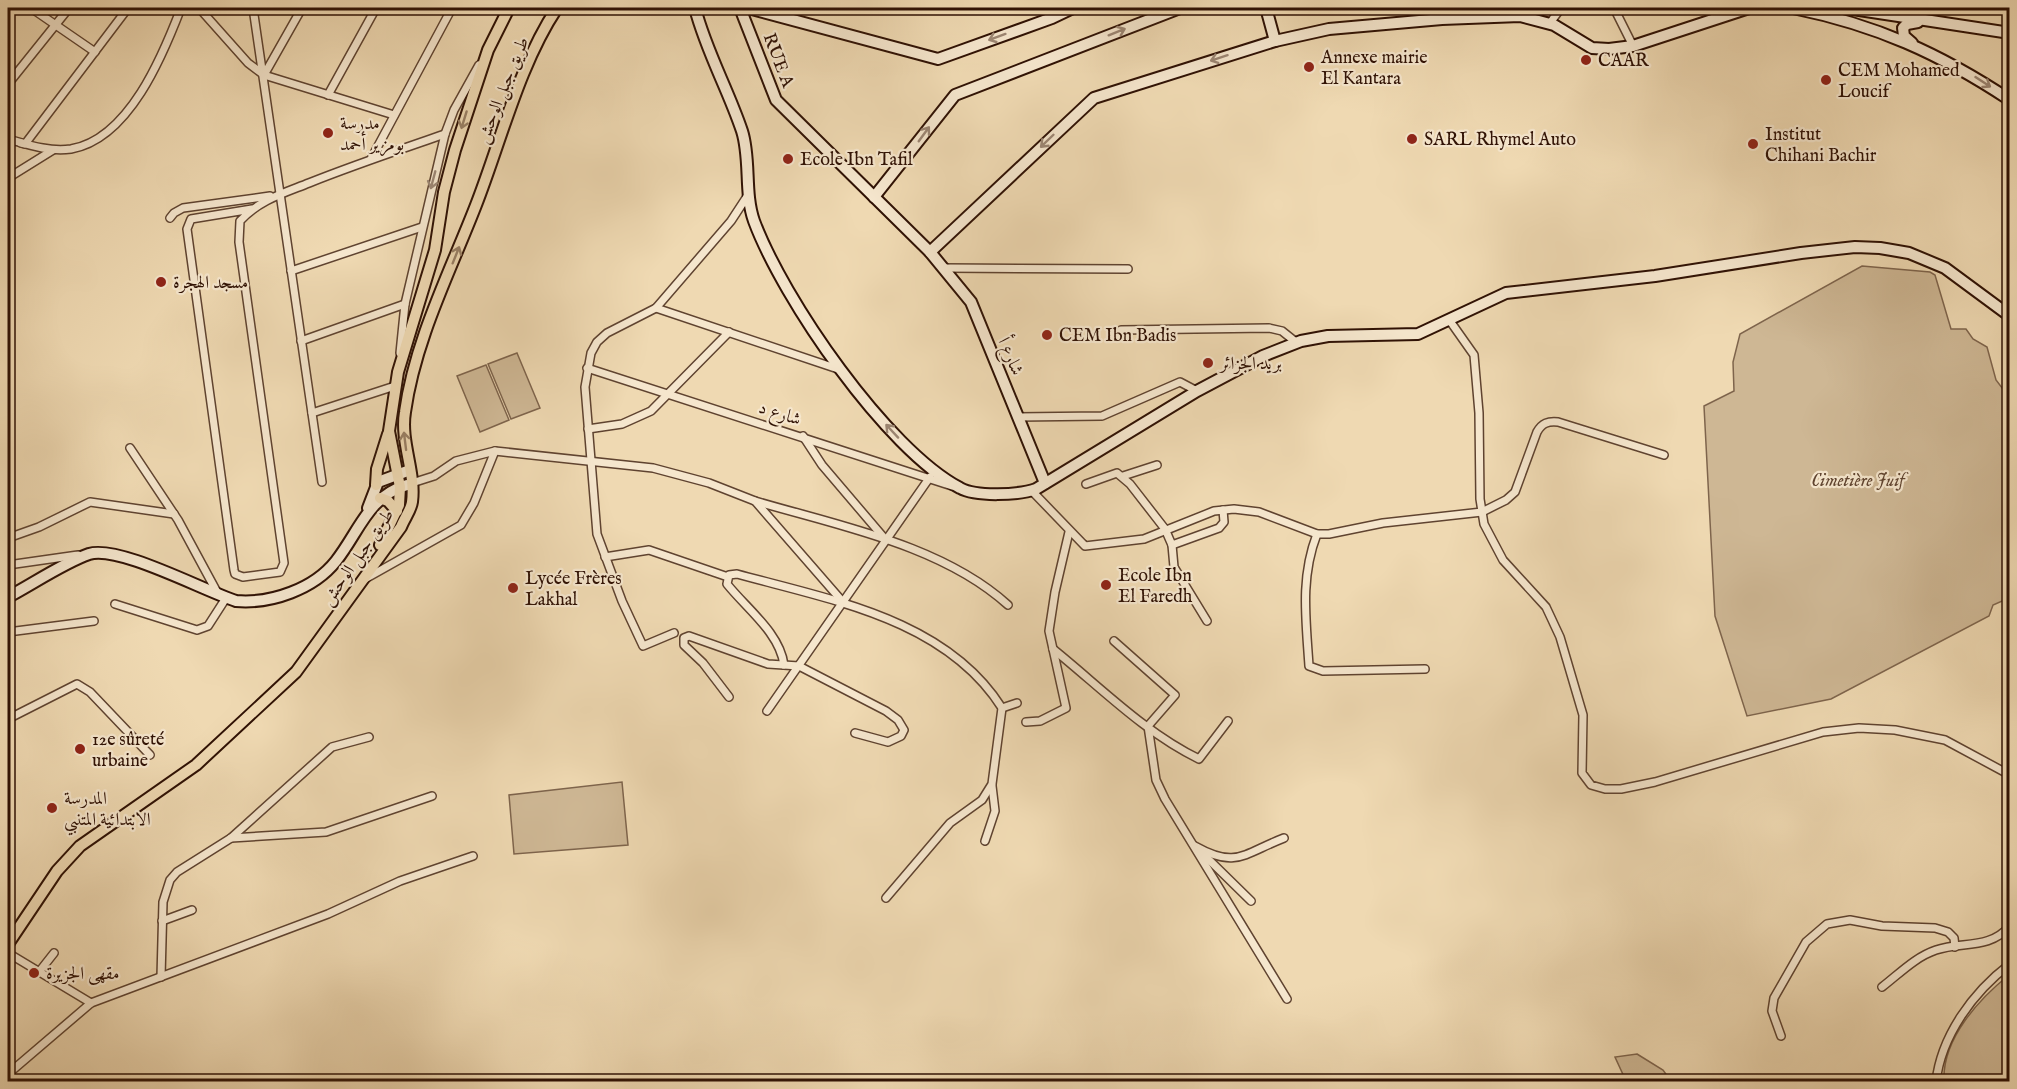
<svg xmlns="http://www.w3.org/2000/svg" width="2017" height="1089" font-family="'IM FELL English',Amiri,serif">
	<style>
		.green { fill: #ceb794; stroke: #7e644c; stroke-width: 1.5 }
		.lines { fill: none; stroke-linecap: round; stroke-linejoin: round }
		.street-casing { stroke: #5f4330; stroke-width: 10 }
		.secondary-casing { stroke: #2f1104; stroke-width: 14 }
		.primary-casing { stroke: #2f1104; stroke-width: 14 }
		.street { stroke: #f5e6cd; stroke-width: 7 }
		.secondary { stroke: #f5e6cd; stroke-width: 10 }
		.primary { stroke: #efd9b2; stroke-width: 10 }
		.oneway { stroke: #9c8673 }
		.oneway2 { stroke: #997f64 }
		.poi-dot { fill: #8f2418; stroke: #f5e6cd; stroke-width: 2 }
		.labels { text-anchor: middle; stroke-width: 4.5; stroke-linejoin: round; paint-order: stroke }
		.poi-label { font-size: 18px; fill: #2f1104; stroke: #f5e6cd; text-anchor: start }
		.street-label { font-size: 18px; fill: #2f1104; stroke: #f5e6cd }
		.park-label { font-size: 18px; font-style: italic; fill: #5f432f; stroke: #f5e6cd }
	</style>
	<rect width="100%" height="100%" fill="#efd9b2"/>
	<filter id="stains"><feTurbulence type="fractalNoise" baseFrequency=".00333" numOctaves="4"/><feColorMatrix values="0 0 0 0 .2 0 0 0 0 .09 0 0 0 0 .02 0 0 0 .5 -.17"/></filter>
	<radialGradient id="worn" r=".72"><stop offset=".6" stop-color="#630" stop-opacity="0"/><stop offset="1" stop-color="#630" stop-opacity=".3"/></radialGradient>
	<g class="green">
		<polygon points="1862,266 1930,272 1935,275 1951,329 1966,329 1973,339 1987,347 1996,380 2009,397 2009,598 1993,605 1989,616 1831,699 1747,716 1715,616 1704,406 1734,391 1733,362 1740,334"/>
		<polygon points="517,353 540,408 511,419 488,364"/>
		<polygon points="486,365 509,420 480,432 457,376"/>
		<polygon points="622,782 628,845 514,854 509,795"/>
		<path d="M2009,975V1081H1944C1942,1039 1979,999 2009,975Z"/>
		<polygon points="1637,1054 1663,1070 1671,1081 1626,1081 1615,1057"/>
	</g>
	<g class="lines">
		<g class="street-casing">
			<g id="street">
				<polyline points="31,8 95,52"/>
				<polyline points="199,8 248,63 264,75 394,115"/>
				<polyline points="253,8 322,482"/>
				<polyline points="1436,8 1442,19"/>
				<polyline points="1614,8 1633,46"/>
				<polyline points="1268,11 1279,8"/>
				<polyline points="8,12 11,8"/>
				<polyline points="1459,17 1475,8"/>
				<polyline points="1550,23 1561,8"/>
				<polyline points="264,75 302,8"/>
				<polyline points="8,84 69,8"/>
				<polyline points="328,95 376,8"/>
				<path d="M8,139C29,145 49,152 71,149C129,139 163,55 181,8"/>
				<polyline points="21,143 25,144 128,8"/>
				<polyline points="371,159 452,8"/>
				<polyline points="8,178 53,150"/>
				<path d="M252,209L191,219L187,229L234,570L235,574L243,577L280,572L284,563L239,242L240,221C259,200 284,193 309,183C354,165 399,150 445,134"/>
				<polyline points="170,218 174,213 183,208 270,196"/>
				<polyline points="944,268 1128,269"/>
				<polyline points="291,271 422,227"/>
				<polyline points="656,308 841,370"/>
				<polyline points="1450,321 1474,355 1479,413 1480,499 1484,524 1503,560 1546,607 1560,637 1583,715 1582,773 1591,785 1605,789 1621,789 1655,782 1823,732 1859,728 1895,730 1945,740 2010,775"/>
				<polyline points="1121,330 1269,328 1282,331 1297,343"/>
				<polyline points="301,341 405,304"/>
				<polyline points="400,353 405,304 445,134 454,110 479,65"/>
				<polyline points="587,368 952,486"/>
				<polyline points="312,413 395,386"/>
				<polyline points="1018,417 1102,416 1180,382 1197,391"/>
				<polyline points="588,429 622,424 651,411 729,332"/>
				<polyline points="803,436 822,465 885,539"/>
				<polyline points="130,448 178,520 218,594"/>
				<polyline points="1123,476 1157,465"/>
				<polyline points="412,483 434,476 456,461 495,451 653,468 709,483 755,501 842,601"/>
				<polyline points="1086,484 1117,473 1130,484 1165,529 1172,545 1174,567 1207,621"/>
				<path d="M1031,490L1085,546L1144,539L1214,511L1234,509L1259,512L1317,534H1329L1383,523L1482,512L1506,500L1515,492L1537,432C1542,423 1548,421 1558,422L1664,455"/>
				<path d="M755,501C839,526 942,545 1008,605"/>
				<path d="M1317,534C1300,578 1306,619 1309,666L1323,671L1425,669"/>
				<polyline points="8,538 39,527 90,502 174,514"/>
				<polyline points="1172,545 1219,528 1224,522 1223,510"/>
				<polyline points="605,557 649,550 728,577"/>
				<polyline points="8,565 78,555"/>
				<polyline points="365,579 461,525 474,503 495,451"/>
				<polyline points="115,604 197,630 208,626 226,598"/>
				<polyline points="8,632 94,621"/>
				<polyline points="674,633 643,646 622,601 597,534 585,387 591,353 597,342 607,333 656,308 731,221 748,195"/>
				<polyline points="1114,641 1175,695 1148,726 1156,780 1165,799 1287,999"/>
				<path d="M1053,649C1099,686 1145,733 1199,759L1228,721"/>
				<path d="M784,665C780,633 746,608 727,584L729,575L737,574C831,600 946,619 1002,708L992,784L982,800L950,823L886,898"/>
				<polyline points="729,697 703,663 684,645 684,638 689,636 768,664 799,666 886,711 898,720 904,730 901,736 888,742 855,733"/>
				<polyline points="1002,708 1017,703"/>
				<polyline points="767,711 930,477"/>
				<polyline points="8,719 77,684 90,692 150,755"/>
				<polyline points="1026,722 1040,721 1066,708 1049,631 1055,592 1069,532"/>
				<polyline points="231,838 326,832 432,796"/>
				<polyline points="985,841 995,811 992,786"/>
				<path d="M1195,846C1236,869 1243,854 1284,838"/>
				<polyline points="1200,851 1251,901"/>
				<polyline points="162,921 192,910"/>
				<polyline points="8,953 91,1003"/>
				<polyline points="39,972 54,953"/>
				<polyline points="161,977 163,902 170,880 177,872 231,838 332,747 369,737"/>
				<path d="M1882,987C1899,974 1915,957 1936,950C1962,941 1989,950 2010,926"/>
				<polyline points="1781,1036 1772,1011 1774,998 1806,942 1827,924 1850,920 1882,926 1935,928 1948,932 1954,938 1955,947"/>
				<polyline points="8,1074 91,1003 328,914 400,881 473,856"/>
				<path d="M1936,1082C1941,1036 1973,992 2010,964"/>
			</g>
		</g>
		<g class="secondary-casing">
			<g id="secondary">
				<path d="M695,8C706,51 728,89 742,131C751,159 744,193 754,221C783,299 886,449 960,488C976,497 1019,495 1036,489L1197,391L1263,356L1301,341L1328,336L1418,334L1506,293L1655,276L1801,253L1855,247L1880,248L1909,253L1945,268L2010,316"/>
				<polyline points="740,8 776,100 930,252 971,302 1045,483"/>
				<polyline points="748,8 938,59 1052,18 1073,8"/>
				<polyline points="1266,8 1275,41"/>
				<path d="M1793,8C1876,25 1939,53 2010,100"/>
				<polyline points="1846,8 2010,33"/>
				<polyline points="1912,43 1904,36 1903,28 1907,24 1918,22"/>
				<polyline points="874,197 955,95 1180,8"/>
				<polyline points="930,252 1094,98 1275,41 1329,29 1442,19 1520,16 1554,25 1592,48 1609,49 1633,46 1749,8"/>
				<polyline points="368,508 378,482 410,470"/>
				<path d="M8,597C31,585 65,562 89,554C119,545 202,590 236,601C271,604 314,589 336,561C359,532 368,496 407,485"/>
			</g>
		</g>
		<g class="primary-casing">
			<g id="primary">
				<polyline points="376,485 377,469 388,434"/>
				<polyline points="380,498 388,501 397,511"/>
				<polyline points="380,545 399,505 400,487 389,431 398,372 435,250 444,192 455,150 488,50 509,8"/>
				<path d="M8,944L57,871L80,846L196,765L296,672L401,527C404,519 411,510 412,502C416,472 400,442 405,412C415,340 450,272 476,205C501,141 519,65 557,8"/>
			</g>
		</g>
		<use href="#street" class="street"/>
		<use href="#secondary" class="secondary"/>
		<use href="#primary" class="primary"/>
	</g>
	<defs><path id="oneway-shaft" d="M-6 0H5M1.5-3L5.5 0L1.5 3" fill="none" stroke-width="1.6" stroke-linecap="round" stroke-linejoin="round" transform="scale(1.5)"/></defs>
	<g class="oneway">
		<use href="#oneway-shaft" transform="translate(1117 32) rotate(-22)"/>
		<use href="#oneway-shaft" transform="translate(997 37) rotate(160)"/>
		<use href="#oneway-shaft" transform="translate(1219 58) rotate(162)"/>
		<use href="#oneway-shaft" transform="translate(1983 82) rotate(33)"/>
		<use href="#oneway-shaft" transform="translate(924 134) rotate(-54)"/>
		<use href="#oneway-shaft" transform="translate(1047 141) rotate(136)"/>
		<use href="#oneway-shaft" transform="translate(433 180) rotate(105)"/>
		<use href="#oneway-shaft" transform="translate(892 431) rotate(-133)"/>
	</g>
	<g class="oneway2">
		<use href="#oneway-shaft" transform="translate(464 120) rotate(107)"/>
		<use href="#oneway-shaft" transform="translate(456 255) rotate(-68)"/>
		<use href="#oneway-shaft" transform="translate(405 441) rotate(-97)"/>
	</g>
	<g class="poi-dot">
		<circle cx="1586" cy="60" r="6"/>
		<circle cx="1309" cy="67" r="6"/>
		<circle cx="1826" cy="80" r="6"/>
		<circle cx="328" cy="133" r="6"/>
		<circle cx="1412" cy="139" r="6"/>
		<circle cx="1753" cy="144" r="6"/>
		<circle cx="788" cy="159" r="6"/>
		<circle cx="161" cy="282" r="6"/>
		<circle cx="1047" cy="335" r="6"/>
		<circle cx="1208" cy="363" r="6"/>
		<circle cx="1106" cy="585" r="6"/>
		<circle cx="513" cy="588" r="6"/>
		<circle cx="80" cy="749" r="6"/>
		<circle cx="52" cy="808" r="6"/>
		<circle cx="34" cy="973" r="6"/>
	</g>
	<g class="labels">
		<g class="poi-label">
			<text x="1321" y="63">Annexe mairie<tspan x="1321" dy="21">El Kantara</tspan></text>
			<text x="1598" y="66">CAAR</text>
			<text x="1838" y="76">CEM Mohamed<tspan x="1838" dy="21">Loucif</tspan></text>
			<text x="340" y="129">مدرسة<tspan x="340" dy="21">بومزير أحمد</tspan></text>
			<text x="1765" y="140">Institut<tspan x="1765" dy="21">Chihani Bachir</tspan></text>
			<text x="1424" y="145">SARL Rhymel Auto</text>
			<text x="800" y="165">Ecole Ibn Tafil</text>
			<text x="173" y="288">مسجد الهجرة</text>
			<text x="1059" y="341">CEM Ibn Badis</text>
			<text x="1220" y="369">بريد الجزائر</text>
			<text x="1118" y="581">Ecole Ibn<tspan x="1118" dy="21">El Faredh</tspan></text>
			<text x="525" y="584">Lycée Frères<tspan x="525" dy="21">Lakhal</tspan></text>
			<text x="92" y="745">12e sûreté<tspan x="92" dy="21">urbaine</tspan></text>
			<text x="64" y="804">المدرسة<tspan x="64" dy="21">الابتدائية المتنبي</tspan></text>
			<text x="46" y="979">مقهى الجزيرة</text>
		</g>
		<g class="street-label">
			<text transform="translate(779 60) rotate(69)" y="6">RUE A</text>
			<text transform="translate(502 90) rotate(-68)" y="6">طريق جبل الوحش</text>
			<text transform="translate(1011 356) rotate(67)" y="6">شارع أ</text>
			<text transform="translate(780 413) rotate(18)" y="6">شارع د</text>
			<text transform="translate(357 557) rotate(-55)" y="6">طريق جبل الوحش</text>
		</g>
		<g class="park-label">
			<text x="1858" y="486">Cimetière Juif</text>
		</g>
	</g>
	<rect width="2017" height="1089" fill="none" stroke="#efd9b2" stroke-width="30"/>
	<rect x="9" y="9" width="1999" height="1071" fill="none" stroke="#2f1104" stroke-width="3"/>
	<rect x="15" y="15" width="1987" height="1059" fill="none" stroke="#2f1104" stroke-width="1.5"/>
	<rect width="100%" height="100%" filter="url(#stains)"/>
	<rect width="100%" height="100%" fill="url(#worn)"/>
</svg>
